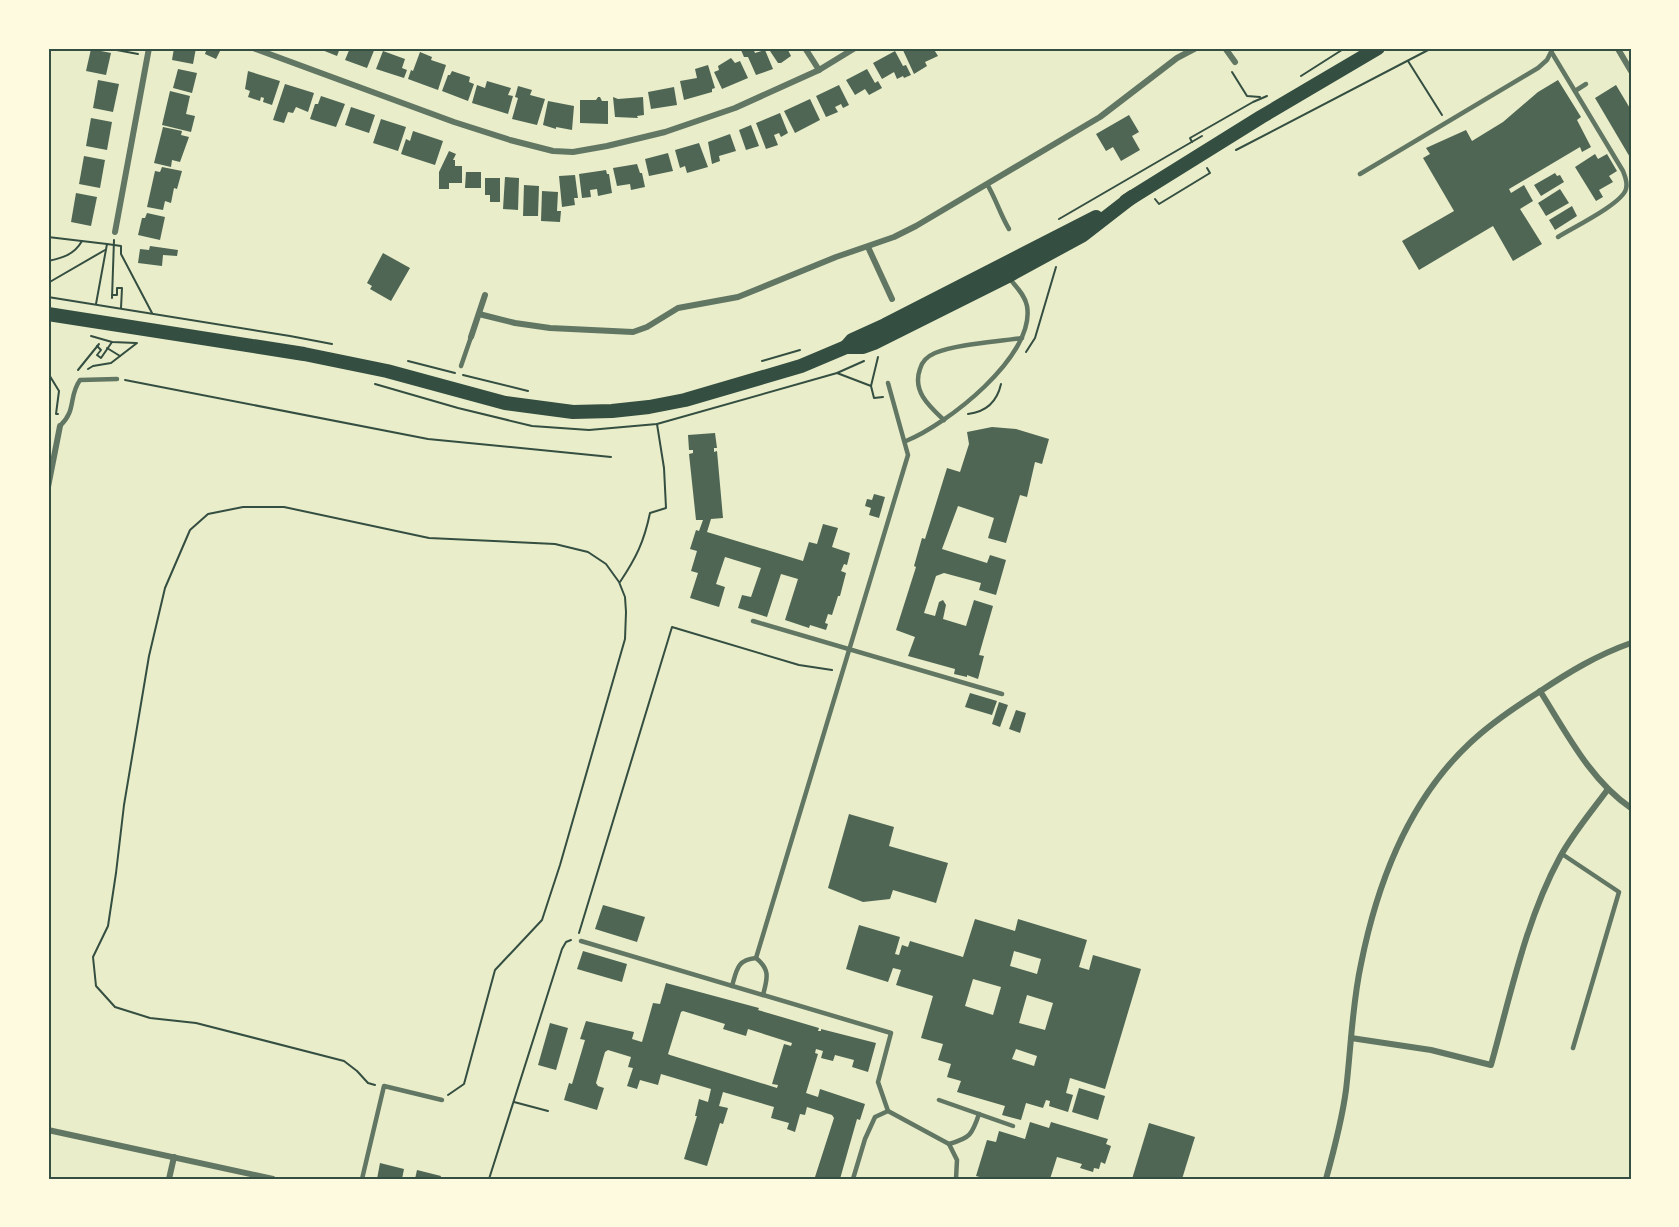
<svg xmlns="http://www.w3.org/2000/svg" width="1679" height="1227" font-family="Barlow,sans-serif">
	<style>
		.building { fill: #4f6655; fill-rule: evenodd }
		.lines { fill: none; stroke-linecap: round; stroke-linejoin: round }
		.path { stroke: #344e41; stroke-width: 2 }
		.service { stroke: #617663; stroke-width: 4.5 }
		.minor { stroke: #617663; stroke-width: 6 }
		.primary { stroke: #344e41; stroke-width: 14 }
		.neatline { fill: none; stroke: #344e41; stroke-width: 2 }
	</style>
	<rect width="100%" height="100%" fill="#e9edc9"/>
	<g class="building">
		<polygon points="174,48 196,48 193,64 172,60"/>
		<polygon points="207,48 221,49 216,59 205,54"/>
		<polygon points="317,48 340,48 337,56"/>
		<polygon points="350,48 375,48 367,68 345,60"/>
		<polygon points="747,48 753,48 755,53 765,50 773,69 756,75 748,57 744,57 741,50"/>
		<polygon points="768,48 787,48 791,56 781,63 778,63"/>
		<polygon points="902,48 933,48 938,56 925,62 927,66 914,74"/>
		<polygon points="91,49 111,53 106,75 86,71"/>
		<polygon points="383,51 405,59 402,68 407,70 404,78 376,69"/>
		<polygon points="895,51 903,66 906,65 911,75 904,78 903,76 897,79 894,72 882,79 873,63"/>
		<polygon points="420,52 432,57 431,60 446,65 438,90 408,79 411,70 413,71"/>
		<polygon points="731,58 735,63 740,61 748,78 722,89 714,72 719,70 718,66"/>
		<polygon points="708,65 715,88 712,89 712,92 684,100 680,81 697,78 695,69"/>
		<polygon points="178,69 197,73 192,93 173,88"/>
		<polygon points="867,69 875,83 878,81 882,88 869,95 865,89 855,95 846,80"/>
		<polygon points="248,71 280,81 272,105 263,102 264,98 261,97 260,101 248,97 250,91 245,89"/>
		<polygon points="452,71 470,77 469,82 474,84 468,101 442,91 448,75 450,75"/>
		<polygon points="98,80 119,84 113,112 93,108"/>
		<polygon points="1558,80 1581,117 1577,120 1591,147 1582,152 1580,147 1509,189 1511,193 1524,185 1533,201 1520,209 1542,244 1513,261 1493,226 1419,270 1402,241 1454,211 1423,158 1430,154 1426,148 1466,130 1472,141 1503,122 1538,92"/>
		<polygon points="487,81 511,88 508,95 513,96 508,114 472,103 477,85 485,88"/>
		<polygon points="285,84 314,93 308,112 296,107 293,113 288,112 284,123 273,120"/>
		<polygon points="839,85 849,105 843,108 841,104 835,107 838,112 826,117 816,96"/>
		<polygon points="1616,85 1631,110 1631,159 1595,98"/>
		<polygon points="518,86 532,90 530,95 545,99 537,125 512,119 518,98 515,97"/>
		<polygon points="674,87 677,105 651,109 648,92"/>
		<polygon points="170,91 190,96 186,114 195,116 191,132 162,125"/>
		<polygon points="321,96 345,104 336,127 310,119 315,104 318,104"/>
		<polygon points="598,97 600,97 602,101 608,101 608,124 580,123 580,100 596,100"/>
		<polygon points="613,97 618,99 643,97 644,115 637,116 638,118 615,117"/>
		<polygon points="810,99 820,120 795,133 784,111"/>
		<polygon points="548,101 574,106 572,130 556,127 556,129 543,125"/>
		<polygon points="351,107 375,115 369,133 345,125"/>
		<polygon points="780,113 788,133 781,137 779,133 774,135 778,145 766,149 756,123"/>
		<polygon points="1129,115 1139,132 1132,136 1140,150 1121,161 1113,147 1106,151 1096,134"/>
		<polygon points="91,118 112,122 107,150 86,146"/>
		<polygon points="381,119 406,127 398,151 373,143"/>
		<polygon points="751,125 759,146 746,150 739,130"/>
		<polygon points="163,127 182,131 181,135 189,137 180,162 172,160 171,167 154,163"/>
		<polygon points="413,131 443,141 435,165 401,154 406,139 410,141"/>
		<polygon points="730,134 736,151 719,156 720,161 712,164 708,142"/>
		<polygon points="699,143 708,167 687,173 685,166 680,168 675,150"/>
		<polygon points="449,151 456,154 453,160 455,160 455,166 462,166 462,183 449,183 449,189 439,189 439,172"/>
		<polygon points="668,153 673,171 649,176 645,159"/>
		<polygon points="1595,154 1598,159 1607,154 1617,171 1609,176 1613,182 1599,190 1603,197 1596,201 1575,167"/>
		<polygon points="84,156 105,160 100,188 79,184"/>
		<polygon points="637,164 640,173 642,173 645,187 631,190 630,184 617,186 613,168"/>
		<polygon points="162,167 182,171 177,189 174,188 171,203 165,201 163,210 147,207 155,171 160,172"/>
		<polygon points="606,170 607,174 609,174 612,193 598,196 597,189 590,190 591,197 582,198 579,174"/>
		<polygon points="466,172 481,172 481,188 465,188"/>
		<polygon points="1555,173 1557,176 1560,175 1564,182 1541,196 1534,185"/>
		<polygon points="575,175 578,198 574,198 575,205 562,207 559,176"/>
		<polygon points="505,177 519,178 518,210 503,209"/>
		<polygon points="485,178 500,178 500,202 490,202 490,195 485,195"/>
		<polygon points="524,185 539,186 538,216 523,216"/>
		<polygon points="1560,189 1569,203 1546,216 1538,203"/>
		<polygon points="542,191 558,192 557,211 561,211 560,222 541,221"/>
		<polygon points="76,193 97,197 91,226 71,222"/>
		<polygon points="1572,206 1577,216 1555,230 1549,220"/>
		<polygon points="147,213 165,217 160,240 138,235 142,218 145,218"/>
		<polygon points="150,246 178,250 177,256 163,255 162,266 138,263 140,249 149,250"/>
		<polygon points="383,253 410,268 391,301 370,289 372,286 367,283"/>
		<polygon points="992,427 1016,429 1049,439 1042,464 1035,462 1027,497 1020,495 1006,543 988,538 994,518 958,506 942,549 987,563 990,555 1006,560 996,595 979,590 981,583 944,573 936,576 924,613 935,616 939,602 943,600 946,605 943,619 966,626 974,600 993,606 979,655 984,656 978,679 967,675 967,677 954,674 955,669 908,656 915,637 896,630 916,567 914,566 922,538 925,539 947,468 960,472 969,444 967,432"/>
		<polygon points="715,433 717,448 714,448 714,452 717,451 723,518 711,519 707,532 803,561 809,542 817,544 823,524 838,528 832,547 850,553 847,565 844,564 841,571 846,573 840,596 838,596 832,615 828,614 825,623 828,624 826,630 810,625 809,628 785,620 798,579 781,574 767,617 738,608 742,595 751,597 761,568 725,557 716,584 725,587 719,607 690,598 698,573 691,571 697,551 690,549 696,530 699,531 703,520 696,520 689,454 693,453 693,450 689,450 688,435"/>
		<polygon points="874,494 885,497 879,518 869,515 871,508 865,506 867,499 872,500"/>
		<polygon points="970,693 997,701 992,715 965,707"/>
		<polygon points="999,702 1008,705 1000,727 992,724"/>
		<polygon points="1016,710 1026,713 1020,733 1009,729"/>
		<polygon points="849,814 894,827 889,846 948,863 936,903 893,890 890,899 863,902 828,888"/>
		<polygon points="603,905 645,917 637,942 595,929"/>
		<path d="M975,919L1015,931L1018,919L1087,940L1079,967L1089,970L1093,955L1141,969L1105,1089L1070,1078L1066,1093L1073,1095L1068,1112L1049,1106L1050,1101L1046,1100L1043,1108L1026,1103L1021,1120L1002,1115L1005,1106L957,1092L961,1081L947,1077L951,1064L938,1060L943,1044L921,1038L933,996L896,985L901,970L893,968L888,982L846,969L859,925L900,937L895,954L899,955L902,945L908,947L910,941L963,957ZM1014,951L1041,959L1037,974L1010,966ZM973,979L1001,987L993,1015L965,1006ZM1027,995L1053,1003L1045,1030L1019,1023ZM1016,1049L1037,1056L1034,1066L1012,1059Z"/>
		<polygon points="583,951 627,964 622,982 577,969"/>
		<path d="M666,983L759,1008L758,1010L819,1028L818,1031H821V1029L876,1043L868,1072L852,1067L854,1060L835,1055L833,1061L821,1058L823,1051L816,1049L815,1053L818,1054L806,1093L818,1097L820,1089L865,1104L860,1120L857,1119L840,1179H824L815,1177L834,1118L832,1115L807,1107L805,1115L800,1114L795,1132L787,1129L789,1123L771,1118L774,1107L723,1092L719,1106L728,1108L723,1124L720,1123L707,1166L684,1159L697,1116H695L699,1099L708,1102L711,1089L661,1074L658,1085L640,1080L637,1089L627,1086L633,1068L628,1067L631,1057L608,1050L605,1052L596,1083L598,1086L604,1088L597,1110L564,1100L569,1083L572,1084L585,1040L580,1039L586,1021L634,1032L632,1039L642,1042L653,1003L660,1004ZM683,1011L725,1024L723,1029L746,1036L748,1029L792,1043L791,1046L784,1044L772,1084L778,1085L777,1088L670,1055L668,1054L681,1012Z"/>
		<polygon points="550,1023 568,1028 556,1070 538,1065"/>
		<polygon points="1079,1088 1105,1096 1098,1120 1072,1112"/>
		<polygon points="1030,1122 1049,1128 1051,1122 1108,1139 1106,1144 1111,1146 1105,1164 1101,1162 1099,1169 1094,1168 1093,1172 1080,1168 1082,1164 1057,1157 1050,1179 987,1179 976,1176 987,1140 996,1142 999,1131 1025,1139"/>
		<polygon points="1149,1123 1195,1137 1182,1179 1132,1179"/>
		<polygon points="380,1163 404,1169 402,1179 377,1179"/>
		<polygon points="417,1170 441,1176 440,1179 415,1179"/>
	</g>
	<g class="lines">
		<g class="path">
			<polyline points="106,48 138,54"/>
			<polyline points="1408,61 1442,115"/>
			<polyline points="1232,72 1247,96 1260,97"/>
			<polyline points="1301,76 1345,48"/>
			<polyline points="1192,142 1190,138 1253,102 1267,96"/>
			<polyline points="1236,150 1432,48"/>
			<polyline points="1155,199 1159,204 1210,173 1207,168"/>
			<polyline points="1059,219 1202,136"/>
			<polyline points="48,237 107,244"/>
			<path d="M48,261C62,258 74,255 82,241"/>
			<polyline points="48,283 105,250"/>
			<polyline points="112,295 117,295 117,288 122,288 121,308"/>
			<polyline points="48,297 290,336 332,344"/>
			<polyline points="112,298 114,240"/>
			<polyline points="96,304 107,244 121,246 121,254 152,313"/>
			<polyline points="91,336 112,342 136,343"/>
			<polyline points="97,346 101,350 97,355 101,358 112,342"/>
			<polyline points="107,348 120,356"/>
			<polyline points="1026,352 1035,338 1056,267"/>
			<polyline points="408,361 455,373"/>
			<polyline points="762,361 800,350"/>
			<polyline points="88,369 93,366 111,363 137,343"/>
			<polyline points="78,370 99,344"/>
			<polyline points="48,373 59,391 56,414 58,414"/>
			<polyline points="837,373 871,386 878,357"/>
			<polyline points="463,375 528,391"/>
			<polyline points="125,380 428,439 611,457"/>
			<polyline points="375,384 458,408 532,426 589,430 657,424 837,373 864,361"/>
			<polyline points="871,386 874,398 883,397"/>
			<path d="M968,414C985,412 997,402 1001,384"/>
			<path d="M620,582C636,558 644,542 650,513L666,508L664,468L657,424"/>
			<polyline points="579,933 672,627 799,665 832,670"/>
			<polyline points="375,1085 368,1083 357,1071 344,1061 196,1023 150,1018 115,1007 96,986 93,957 108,926 116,873 124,805 149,656 165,588 190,530 208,514 243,507 284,507 429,538 555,544 588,552 606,564 619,582 625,597 626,612 625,639 560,865 542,920 495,970 464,1084 448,1095"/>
			<polyline points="514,1102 548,1111"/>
			<polyline points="489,1179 562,949 566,942 571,940"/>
		</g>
		<g class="service">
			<path d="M1552,53L1623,171C1625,176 1628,183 1626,189C1622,204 1572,228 1558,237"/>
			<polyline points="1575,91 1586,84"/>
			<polyline points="1360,174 1538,68 1547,60 1553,48"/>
			<path d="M987,184C996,199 1000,214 1009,229"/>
			<polyline points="461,366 471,337"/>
			<path d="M944,420C929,406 912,391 920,369C922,361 928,356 935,353C958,344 996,342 1022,338"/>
			<path d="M60,426C77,410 68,397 80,380L117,379"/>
			<path d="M906,441C946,425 1036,356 1027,306C1025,295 1016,287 1010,279"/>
			<polyline points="753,621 1002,694"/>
			<polyline points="1562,854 1619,892 1573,1048"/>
			<polyline points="581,941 891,1033 878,1082 888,1111 949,1144 957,1160 956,1179"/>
			<polyline points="756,958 908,455 888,383"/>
			<path d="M732,986C737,969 737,960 756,958C771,970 767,979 763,995"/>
			<polyline points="939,1100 1013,1126"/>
			<path d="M949,1144C970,1138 972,1135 979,1114"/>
			<polyline points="362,1179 384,1086 442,1100"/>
			<polyline points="853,1179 865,1139 875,1117 888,1111"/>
		</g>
		<g class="minor">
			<polyline points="253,48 454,122 510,140 553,151 573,152 607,146 665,132 735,108 819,70 855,48"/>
			<polyline points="805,48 819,70"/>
			<polyline points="1225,48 1235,62"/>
			<polyline points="1618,49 1631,71"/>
			<polyline points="115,232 149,48"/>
			<polyline points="868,247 892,299"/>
			<polyline points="479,314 515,323 550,328 633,332 647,327 678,308 738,297 836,257 894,237 916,226 1100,117 1177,58 1196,48"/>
			<polyline points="471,337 485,295"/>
			<polyline points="48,487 60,426"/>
			<path d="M1540,691C1566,732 1590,780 1631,808"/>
			<path d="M1351,1038L1431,1050L1491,1065C1510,997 1526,919 1560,857C1573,833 1592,811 1608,789"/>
			<polyline points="48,1130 273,1179"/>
			<polyline points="169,1179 174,1157"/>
			<path d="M1326,1179C1334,1150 1342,1120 1346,1090C1351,1048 1352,1005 1361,964C1377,884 1409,800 1470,743C1491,723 1515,707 1539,692C1569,672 1597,655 1631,643"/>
		</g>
		<g class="primary">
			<polyline points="1126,201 1261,117 1378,48"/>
			<polyline points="48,314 304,354 387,371 505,403 573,412 612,411 649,407 685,400 801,366 846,347 863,347 874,343 1008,276 1083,235 1132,197"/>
			<polyline points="846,347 852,340 885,325 1096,217"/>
		</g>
	</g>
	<rect width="1679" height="1227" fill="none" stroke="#fefae0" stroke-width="99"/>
	<rect x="50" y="50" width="1580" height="1128" class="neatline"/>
</svg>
